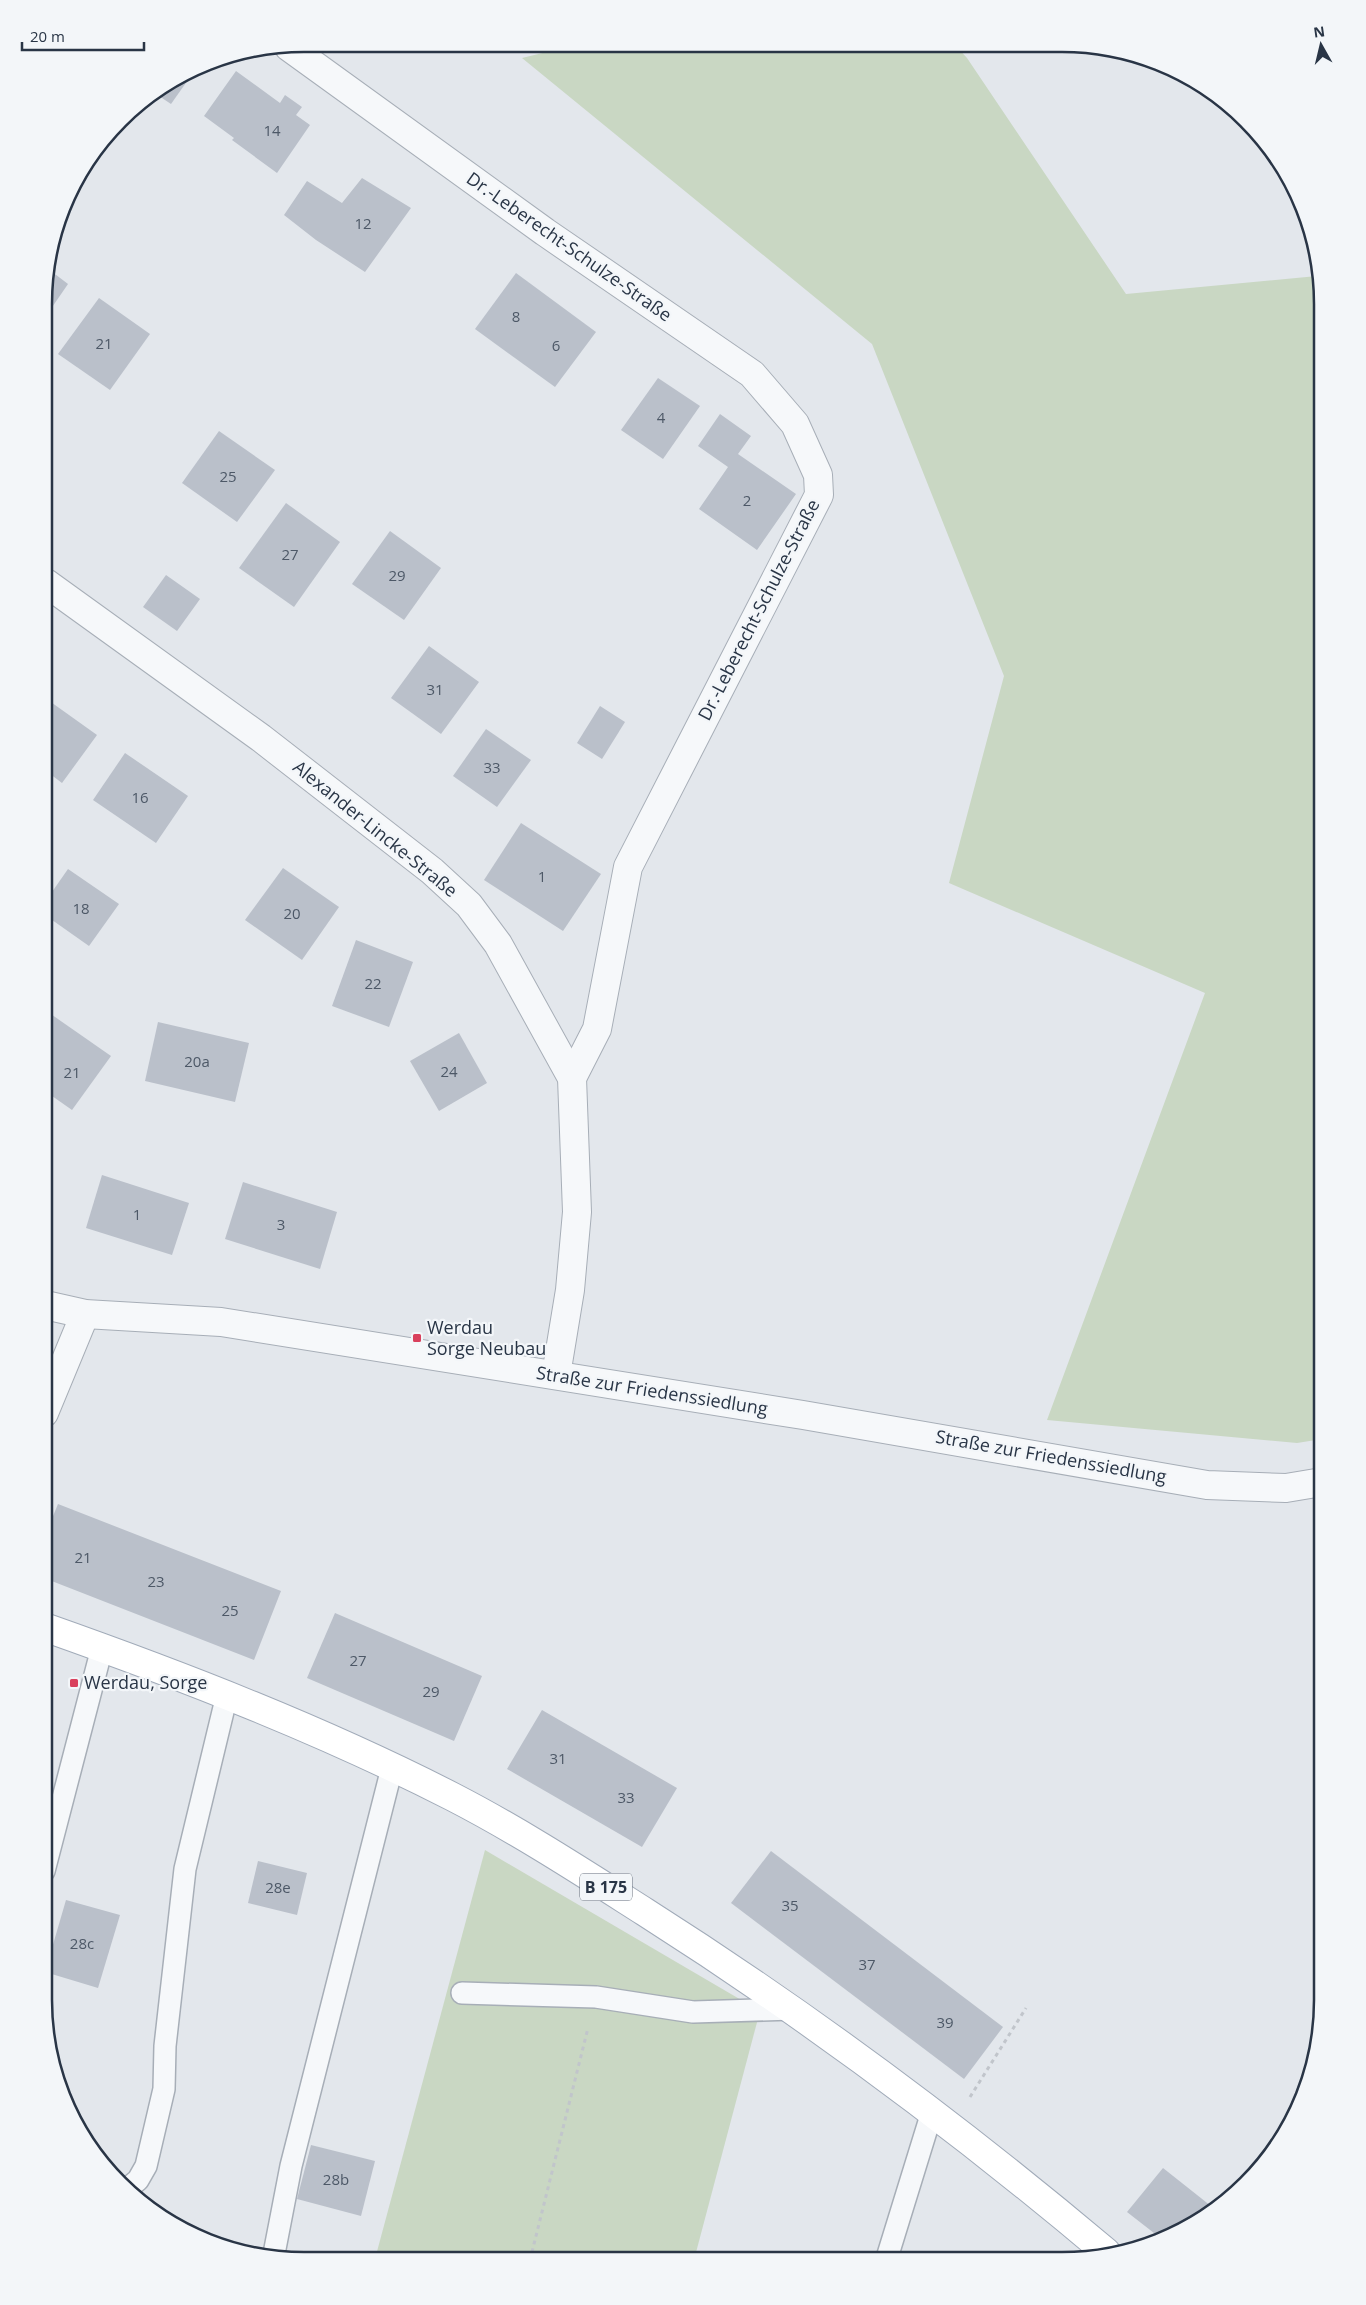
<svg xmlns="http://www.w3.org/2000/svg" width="1366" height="2305" font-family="'Open Sans',sans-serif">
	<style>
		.green { fill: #c9d7c3 }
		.building { fill: #bac0ca }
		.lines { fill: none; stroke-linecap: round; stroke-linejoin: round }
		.lane-casing { stroke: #a7aeb7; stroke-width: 24 }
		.street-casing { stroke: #a7aeb7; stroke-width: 30 }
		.primary-casing { stroke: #a1abb9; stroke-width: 30 }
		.path { stroke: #c1c5cb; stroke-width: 3; stroke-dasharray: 4 4; stroke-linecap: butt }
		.lane { stroke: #f6f8fa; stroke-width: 21 }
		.street { stroke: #f6f8fa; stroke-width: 28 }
		.primary { stroke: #fff; stroke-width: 28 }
		.poi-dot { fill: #d9405c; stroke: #f3f6f9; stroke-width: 2 }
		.labels { text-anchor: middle; stroke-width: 4.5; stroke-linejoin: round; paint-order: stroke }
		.number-label { font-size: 15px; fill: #4d5867 }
		.shield { fill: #f3f6f9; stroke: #666f7c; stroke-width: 1 }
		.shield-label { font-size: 16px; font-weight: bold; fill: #293546 }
		.street-label { font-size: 18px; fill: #293546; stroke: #f3f6f9 }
		.poi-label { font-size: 18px; fill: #293546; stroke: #f3f6f9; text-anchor: start }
		.rim { fill: none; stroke: #293546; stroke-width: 2.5 }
	</style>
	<rect width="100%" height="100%" fill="#e3e7ec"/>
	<g class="green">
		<polygon points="575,45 956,46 967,58 1126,294 1317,276 1322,305 1322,1439 1297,1443 1047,1420 1205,993 949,883 1004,676 872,344 522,58"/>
		<polygon points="485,1850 760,2011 694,2260 375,2259"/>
	</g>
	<g class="building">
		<polygon points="195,70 171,104 156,94"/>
		<polygon points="236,71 280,103 285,95 302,107 296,115 310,125 277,173 232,140 234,138 204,116"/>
		<polygon points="362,178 411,208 365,272 316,240 284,215 307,181 342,203"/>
		<polygon points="47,268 68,284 46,316 46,271"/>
		<polygon points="516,273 596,332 555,387 475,329"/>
		<polygon points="99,298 150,334 110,390 58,354"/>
		<polygon points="658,378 700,406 663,459 621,430"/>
		<polygon points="720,414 751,436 738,454 796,494 757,550 699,509 728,467 698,446"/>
		<polygon points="219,431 275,470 237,522 182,483"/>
		<polygon points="286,503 340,542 294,607 239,568"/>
		<polygon points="390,531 441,568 404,620 352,584"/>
		<polygon points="166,575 200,599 177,631 143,607"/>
		<polygon points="429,646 479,682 441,734 391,698"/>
		<polygon points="48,700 97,735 62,783 45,770 45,704"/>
		<polygon points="600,706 625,722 602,759 577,743"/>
		<polygon points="486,729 531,760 497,807 453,776"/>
		<polygon points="125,753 188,796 156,843 93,800"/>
		<polygon points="521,823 601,874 563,931 484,880"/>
		<polygon points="283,868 339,907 302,960 245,920"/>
		<polygon points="68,869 119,904 89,946 45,915 45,902"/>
		<polygon points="356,940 413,962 389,1027 332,1006"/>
		<polygon points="45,1010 111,1056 72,1110 45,1091"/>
		<polygon points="158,1022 249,1043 235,1102 145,1081"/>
		<polygon points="459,1033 487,1083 439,1111 410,1061"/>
		<polygon points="102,1175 189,1203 172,1255 86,1228"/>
		<polygon points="243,1182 337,1212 320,1269 225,1239"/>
		<polygon points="58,1504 281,1591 254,1660 44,1578 44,1538"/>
		<polygon points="335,1613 482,1676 454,1741 307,1678"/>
		<polygon points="542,1710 677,1788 642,1847 507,1769"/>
		<polygon points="771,1851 1003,2027 964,2079 731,1903"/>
		<polygon points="258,1861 307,1873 297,1915 248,1903"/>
		<polygon points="66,1900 120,1915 98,1988 45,1972"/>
		<polygon points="311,2145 375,2161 361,2216 297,2199"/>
		<polygon points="1163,2168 1216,2210 1163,2240 1127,2212"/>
	</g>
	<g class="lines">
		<g class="lane-casing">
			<g id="lane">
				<polyline points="44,1871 102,1648"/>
				<polyline points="462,1993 596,1997 693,2012 793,2009"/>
				<polyline points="127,2189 138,2180 146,2166 164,2089 165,2046 185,1869 227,1695"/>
				<polyline points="273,2259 291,2166 392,1768"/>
				<polyline points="886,2261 932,2112"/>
			</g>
		</g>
		<g class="street-casing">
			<g id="street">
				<polyline points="289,47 545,232 752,374 795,424 818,475 819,495 628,867 597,1029 572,1078"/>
				<polyline points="46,583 261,738 432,871 469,905 498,944 572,1078 577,1212 570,1290 556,1375"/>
				<polyline points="45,1305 85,1314 221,1322 803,1415 1207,1485 1286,1488 1322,1482"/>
				<polyline points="44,1413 85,1314"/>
			</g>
		</g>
		<g class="primary-casing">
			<path id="primary" d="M44,1627C183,1676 322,1730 453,1797C519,1831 582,1872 645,1912C807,2015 960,2129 1106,2252"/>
		</g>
		<g class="path">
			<polyline points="970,2097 1026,2008"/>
			<polyline points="530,2260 588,2028"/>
		</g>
		<use href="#lane" class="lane"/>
		<use href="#street" class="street"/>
		<use href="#primary" class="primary"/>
	</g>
	<g class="poi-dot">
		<rect x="412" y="1333" width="10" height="10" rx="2.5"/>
		<rect x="69" y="1678" width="10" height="10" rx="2.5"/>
	</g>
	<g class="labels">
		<g class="number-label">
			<text x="272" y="136">14</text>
			<text x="363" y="229">12</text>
			<text x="516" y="322">8</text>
			<text x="104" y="349">21</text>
			<text x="556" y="351">6</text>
			<text x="661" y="423">4</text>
			<text x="228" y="482">25</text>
			<text x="747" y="506">2</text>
			<text x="290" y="560">27</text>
			<text x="397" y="581">29</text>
			<text x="435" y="695">31</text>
			<text x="492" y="773">33</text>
			<text x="140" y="803">16</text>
			<text x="542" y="882">1</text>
			<text x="81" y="914">18</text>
			<text x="292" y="919">20</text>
			<text x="373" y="989">22</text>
			<text x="197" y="1067">20a</text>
			<text x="449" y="1077">24</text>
			<text x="72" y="1078">21</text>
			<text x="137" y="1220">1</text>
			<text x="281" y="1230">3</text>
			<text x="83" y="1563">21</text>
			<text x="156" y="1587">23</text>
			<text x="230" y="1616">25</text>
			<text x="358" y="1666">27</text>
			<text x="431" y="1697">29</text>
			<text x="558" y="1764">31</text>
			<text x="626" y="1803">33</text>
			<text x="278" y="1893">28e</text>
			<text x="790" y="1911">35</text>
			<text x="82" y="1949">28c</text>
			<text x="867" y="1970">37</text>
			<text x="945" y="2028">39</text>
			<text x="336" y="2185">28b</text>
		</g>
		<rect class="shield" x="580" y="1873.5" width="52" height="27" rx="4"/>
		<g class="shield-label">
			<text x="606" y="1893">B 175</text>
		</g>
		<g class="street-label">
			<text transform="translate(569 247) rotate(35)" y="6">Dr.-Leberecht-Schulze-Straße</text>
			<text transform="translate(759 610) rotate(-63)" y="6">Dr.-Leberecht-Schulze-Straße</text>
			<text transform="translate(375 829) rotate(39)" y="6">Alexander-Lincke-Straße</text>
			<text transform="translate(652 1391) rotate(9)" y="6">Straße zur Friedenssiedlung</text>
			<text transform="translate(1051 1457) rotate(10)" y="6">Straße zur Friedenssiedlung</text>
		</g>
		<g class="poi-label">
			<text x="427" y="1334">Werdau<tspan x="427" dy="21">Sorge Neubau</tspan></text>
			<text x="84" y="1689">Werdau, Sorge</text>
		</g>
	</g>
	<path d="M0 0H1366V2305H0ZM304 52H1062A252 252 0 0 1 1314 304V2000A252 252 0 0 1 1062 2252H304A252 252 0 0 1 52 2000V304A252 252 0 0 1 304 52Z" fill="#f3f6f9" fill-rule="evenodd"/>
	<path class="rim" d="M304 52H1062A252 252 0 0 1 1314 304V2000A252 252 0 0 1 1062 2252H304A252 252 0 0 1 52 2000V304A252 252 0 0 1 304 52Z"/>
	<g transform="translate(1321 45) rotate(352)" stroke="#f3f6f9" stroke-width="4" paint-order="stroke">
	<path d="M0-4L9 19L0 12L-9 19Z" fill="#293546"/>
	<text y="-8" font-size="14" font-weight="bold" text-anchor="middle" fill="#293546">N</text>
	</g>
	<path d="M22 42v8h122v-8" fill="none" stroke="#293546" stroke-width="2.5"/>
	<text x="30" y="42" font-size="15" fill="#293546" stroke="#f3f6f9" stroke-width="4" paint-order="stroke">20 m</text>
</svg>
